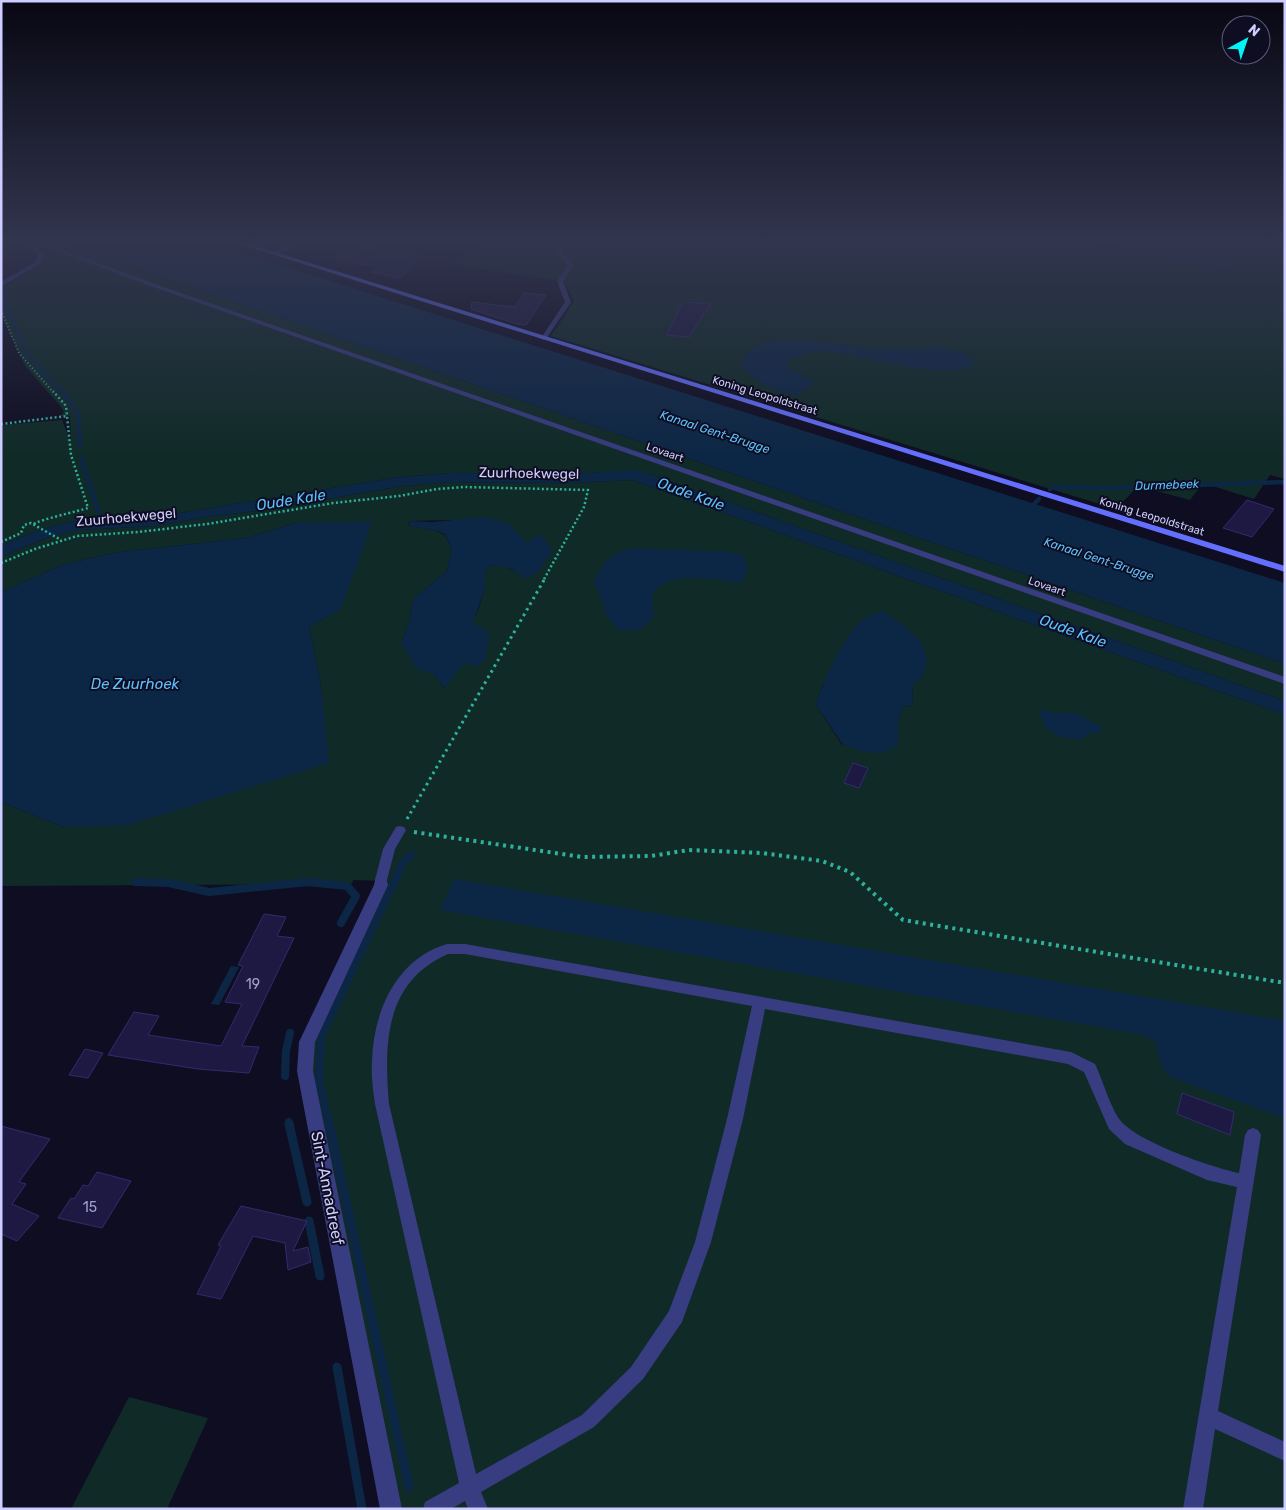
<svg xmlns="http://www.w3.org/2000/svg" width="1286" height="1510" font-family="Rubik,sans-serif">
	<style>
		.green { fill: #102b27; fill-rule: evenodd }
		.water { fill: #0c2745 }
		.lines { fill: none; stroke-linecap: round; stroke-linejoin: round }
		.stream-far3 { stroke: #0c2745; stroke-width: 4 }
		.stream-far2 { stroke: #0c2745; stroke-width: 4.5 }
		.stream-far1 { stroke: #0c2745; stroke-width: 8 }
		.stream { stroke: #0c2745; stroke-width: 9 }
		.building { fill: #1e1942; stroke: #322b6e }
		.path-far3 { stroke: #2eb29d; stroke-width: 2; stroke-dasharray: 1 2.5; stroke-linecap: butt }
		.path-far2 { stroke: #2eb29d; stroke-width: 2.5; stroke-dasharray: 2 2.5; stroke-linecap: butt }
		.path-far1 { stroke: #2eb29d; stroke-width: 3; stroke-dasharray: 2.5 4; stroke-linecap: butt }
		.path { stroke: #2eb29d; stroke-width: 4; stroke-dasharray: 3 4.5; stroke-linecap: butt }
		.lane { fill: #383c80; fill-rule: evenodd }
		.street { fill: #383c80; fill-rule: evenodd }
		.secondary { fill: #646ffe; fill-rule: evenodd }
		.labels { text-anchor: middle; stroke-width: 4; stroke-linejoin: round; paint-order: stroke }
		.far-street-label { font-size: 11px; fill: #cecdff; stroke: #0f0d21 }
		.far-water-label { font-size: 12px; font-style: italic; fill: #5bc2fe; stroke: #0f0d21 }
		.street-label { font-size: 14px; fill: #cecdff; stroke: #0f0d21 }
		.near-number-label { font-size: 14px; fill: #a2a0d0 }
		.water-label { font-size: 15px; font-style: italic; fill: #5bc2fe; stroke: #0f0d21 }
		.near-street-label { font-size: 16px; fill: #cecdff; stroke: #0f0d21 }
	</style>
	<rect width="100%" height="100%" fill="#0f0d21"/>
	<g class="green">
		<path d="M20,243H63L1285,664V701L650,474L630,471L571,474L448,473L393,478L156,517C140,519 125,517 109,518C72,518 35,530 1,546V425L62,420L71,443L70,416H60L64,412L61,407L26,367L16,347L1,314V288L24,275L42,261L33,247Z"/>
		<polygon points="485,243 1285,243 1285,479 1270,475 1254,499 1203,483 1190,500 1138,486 1116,509 551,336 574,301 565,282 450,264"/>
		<path d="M632,480L1285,715V1509H399L312,1082V1041L388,881L353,880L352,884L1,886V802L63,827L328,763L320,680L309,627L342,608L296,523L246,538L113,553L62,565L1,592V557L46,538L78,530L156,526L206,517L264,510L396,487L448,482L570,483ZM456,520L509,524L527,544L517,572L502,565L489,566L485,574V588L478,610L444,688L434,674L401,642L409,624L413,599L447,571L452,549L445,535L434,530L408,526L410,521ZM836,659L924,674L913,685L912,705L903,707L898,720L842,745L816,705L822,686Z"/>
		<polygon points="129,1397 208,1418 167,1509 71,1509"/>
	</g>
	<g class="water">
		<polygon points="63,243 210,243 1285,583 1285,664"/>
		<path d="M785,340C817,340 848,347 880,349C904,351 929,345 953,350C962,352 969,355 975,363C947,386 858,351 820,351C810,351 796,356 787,361V368L806,377L815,384L796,396C772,391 757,384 741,364C753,343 762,343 785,340Z"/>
		<path d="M634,470L650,474L1285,701V715L632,480L570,483L448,482L396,487L264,510L206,517L156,526L78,530L46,538L1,557V546C35,530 72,518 109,518C125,517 140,519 156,517L393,478L448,473L571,474Z"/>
		<path d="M485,517L509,524L527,543L537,536L544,537L552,551L539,571L525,579C514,568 504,565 489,566L485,574V588L473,623L489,632L486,659L476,666L464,663L444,688L434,674L416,668L401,642L409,624L413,599L447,571L452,549L445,534L434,530L408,526L411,521L432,522Z"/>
		<polygon points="372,522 341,609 309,627 320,680 329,763 128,825 63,827 1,802 1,592 62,565 113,553 246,538 296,523"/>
		<path d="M633,548L728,552L742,555C750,567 749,572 740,583C718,580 661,569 652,597C651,601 654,610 654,616C642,631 636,633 617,629L604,612L603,602L594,583C602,562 612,552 633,548Z"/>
		<path d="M882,611C901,623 937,645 924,673C922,677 916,682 913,685L912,705L903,707L898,720V744L884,753L862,751L843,745L816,705C823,680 842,640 861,621C866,616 875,614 882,611Z"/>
		<path d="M1042,710H1049L1053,714C1081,708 1080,719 1103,727L1097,734L1089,732L1083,739C1062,739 1045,735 1040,713Z"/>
		<path d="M454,879L1281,1020L1285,1022V1116H1278L1173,1078C1160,1069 1159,1056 1155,1041L1144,1035L440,910Z"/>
		<polygon points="231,966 239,967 219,1005 211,1004"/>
	</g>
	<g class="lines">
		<g class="stream-far3">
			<polyline points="1086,243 1230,267"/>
			<polyline points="1247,270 1285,272"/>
			<polyline points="4,291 7,306 28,355 63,393"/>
		</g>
		<g class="stream-far2">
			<polyline points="62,391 78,413 80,446"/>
			<polyline points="81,457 102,523"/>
			<polyline points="1050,489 1052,487 1110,488 1285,482"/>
			<polyline points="1029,509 1039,499"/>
		</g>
		<g class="stream-far1">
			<polyline points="135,882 169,883 209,892 308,882 347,886 356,896 341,923"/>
			<polyline points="285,1076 286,1051 290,1033"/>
			<polyline points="289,1122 290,1125"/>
			<polyline points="329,1125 319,1080 321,1036 403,863 411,855"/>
		</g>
		<g class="stream">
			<polyline points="289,1124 307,1202"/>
			<polyline points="329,1124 409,1487"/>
			<polyline points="309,1221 320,1276"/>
			<polyline points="337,1367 362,1509"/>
		</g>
	</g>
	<g class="building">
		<polygon points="364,246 384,252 422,256 400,278 371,272 377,267 332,259 337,257 338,249 356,251"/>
		<polygon points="524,293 546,295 526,325 517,324 471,309 472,302 515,307"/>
		<polygon points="683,302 710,304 689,337 667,335"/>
		<polygon points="1247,500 1274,509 1252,537 1223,528"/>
		<polygon points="853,763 868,768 859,788 844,783"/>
		<polygon points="264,914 286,917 277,936 294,938 242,1046 259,1047 249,1073 198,1069 108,1055 134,1012 159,1016 148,1035 221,1046 242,1004 225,1002 243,966 238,965"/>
		<polygon points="85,1049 103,1053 88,1078 69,1075"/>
		<polygon points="1182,1093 1234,1112 1230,1135 1177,1114"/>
		<polygon points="1,1126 50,1139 19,1182 26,1184 12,1204 39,1216 17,1241 1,1234"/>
		<polygon points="97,1172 131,1181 102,1228 58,1218 71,1198 74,1199 83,1185 88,1186"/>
		<polygon points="241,1206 307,1221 293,1251 308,1247 311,1262 288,1270 285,1243 253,1236 221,1299 197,1294 221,1246 218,1245"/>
	</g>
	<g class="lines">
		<polyline class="path-far3" points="1,310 19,353 54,393"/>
		<g class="path-far2">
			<polyline points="1,424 67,416"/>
			<path d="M34,524C38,520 79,511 88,508L71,455L66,406L53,391"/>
			<polyline points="1,542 21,533 24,525 31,523 61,540"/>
			<polyline points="1,563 35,549 77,536 138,532 207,524 333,503 399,496 437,489 464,487 588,490 584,507 543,581"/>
		</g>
		<polyline class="path-far1" points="407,819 544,580"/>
		<polyline class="path" points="414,832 582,857 651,856 689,850 762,853 822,861 850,872 903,920 1285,983"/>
		<g class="lane">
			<polygon points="35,243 44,243 155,284 1285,677 1285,684 151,286"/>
			<polygon points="560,243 566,243 561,253 574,265 563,281 571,302 546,339 544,340 541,338 565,302 557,281 568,265 555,253"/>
			<polygon points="400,826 404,827 406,830 395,849 387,880 385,883 377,883 375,880 383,849 396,827"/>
			<path d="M447,944H465L1071,1052L1095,1064C1102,1078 1111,1109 1120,1120C1137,1142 1211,1167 1239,1173L1245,1135L1248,1130L1253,1128L1258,1130L1261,1135L1218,1411L1285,1442V1461L1215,1429L1203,1509H1183L1237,1187L1207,1180L1125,1144L1109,1129L1084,1072L1068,1064L765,1009L743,1119L711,1242L682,1322L643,1379L594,1427L481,1492L488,1509H468L465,1501L451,1509H423L425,1502L459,1483L375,1104C373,1090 371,1076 372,1062C373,1012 396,959 447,944ZM448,954H465L752,1006L727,1119L695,1242L669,1311L631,1367L582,1415L476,1474L389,1104C384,1045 384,982 448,954Z"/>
		</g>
		<g class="street">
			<polygon points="17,243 35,246 45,255 40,264 1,287 1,282 35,262 38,255 31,248"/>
			<polygon points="293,243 302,243 275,254 270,253"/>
			<polygon points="381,875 386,876 388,885 315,1042 313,1071 402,1509 380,1509 297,1071 299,1042 374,885 376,876"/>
		</g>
		<polygon class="secondary" points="236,243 246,243 1285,566 1285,572"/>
	</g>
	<linearGradient id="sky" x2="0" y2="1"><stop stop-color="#080712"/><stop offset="0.53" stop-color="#31354e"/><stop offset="1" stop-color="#31354e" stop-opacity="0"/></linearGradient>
	<rect width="1286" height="455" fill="url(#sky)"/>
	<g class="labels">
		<g class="far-street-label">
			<text transform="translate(765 395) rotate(17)" y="4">Koning Leopoldstraat</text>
			<text transform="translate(665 452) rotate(19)" y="4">Lovaart</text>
			<text transform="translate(1152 516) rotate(17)" y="4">Koning Leopoldstraat</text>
			<text transform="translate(1047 586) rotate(19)" y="4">Lovaart</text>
		</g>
		<g class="far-water-label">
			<text transform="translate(715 432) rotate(18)" y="4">Kanaal Gent-Brugge</text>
			<text transform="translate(1167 485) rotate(-2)" y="4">Durmebeek</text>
			<text transform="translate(1099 559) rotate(18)" y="4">Kanaal Gent-Brugge</text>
		</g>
		<g class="street-label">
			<text transform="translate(529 473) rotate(1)" y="5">Zuurhoekwegel</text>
			<text transform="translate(126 517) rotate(-5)" y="5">Zuurhoekwegel</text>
		</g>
		<g class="near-number-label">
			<text x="253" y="989">19</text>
			<text x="90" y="1212">15</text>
		</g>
		<g class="water-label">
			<text transform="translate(691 494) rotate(20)" y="5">Oude Kale</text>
			<text transform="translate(291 500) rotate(-9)" y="5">Oude Kale</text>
			<text transform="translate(1073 631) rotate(20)" y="5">Oude Kale</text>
			<text x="135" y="689">De Zuurhoek</text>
		</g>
		<g class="near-street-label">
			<text transform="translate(328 1188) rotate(79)" y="6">Sint-Annadreef</text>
		</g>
	</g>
	<rect width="1286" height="1510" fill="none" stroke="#cecdff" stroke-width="5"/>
	<g transform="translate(1246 40) rotate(40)"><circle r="24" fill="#0f0d21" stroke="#5b5a7a"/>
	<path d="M0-4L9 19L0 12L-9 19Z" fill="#01f5f7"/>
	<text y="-8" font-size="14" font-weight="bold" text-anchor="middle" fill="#cecdff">N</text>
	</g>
</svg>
